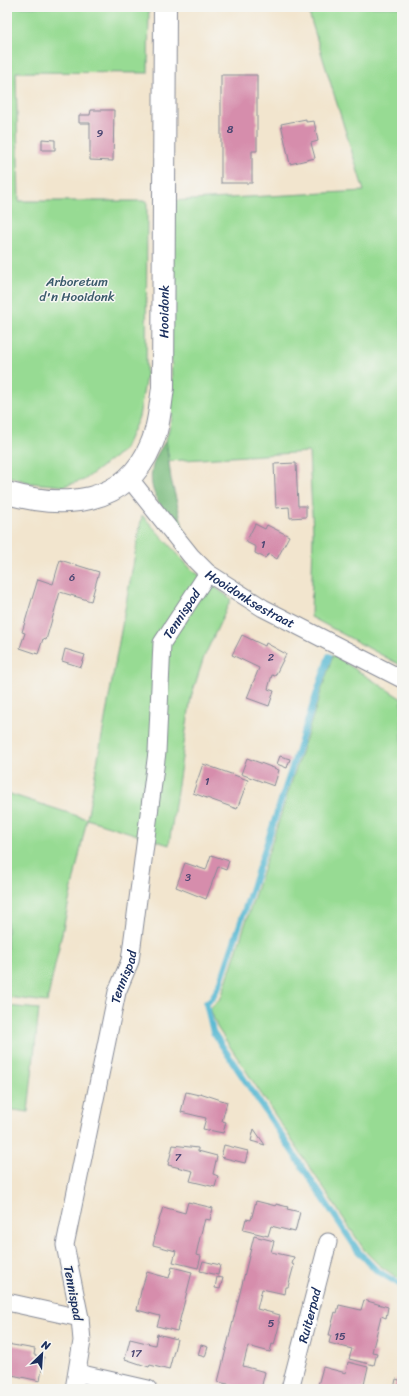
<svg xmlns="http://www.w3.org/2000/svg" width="409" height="1396" font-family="Sriracha,sans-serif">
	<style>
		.green { fill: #97db93; stroke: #598578 }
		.forest { fill: #79bb7d; stroke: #4a756e }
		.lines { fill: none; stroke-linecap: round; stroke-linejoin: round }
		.stream { stroke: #54b8d2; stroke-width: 6 }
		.building { fill: #d68dac }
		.street-casing { stroke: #868a96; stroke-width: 19 }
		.secondary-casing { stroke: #868a96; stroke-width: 24 }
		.street { stroke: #fff; stroke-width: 17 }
		.secondary { stroke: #fff; stroke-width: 22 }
		.labels { text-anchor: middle; stroke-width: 3; stroke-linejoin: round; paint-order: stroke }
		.number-label { font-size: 11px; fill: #4a4672 }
		.park-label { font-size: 13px; fill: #3a5a6b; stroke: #f6f6f2 }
		.street-label { font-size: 13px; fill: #1b2f5e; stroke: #f6f6f2 }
	</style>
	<rect width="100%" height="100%" fill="#f6f6f2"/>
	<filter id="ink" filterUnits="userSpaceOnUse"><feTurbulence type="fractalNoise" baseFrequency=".025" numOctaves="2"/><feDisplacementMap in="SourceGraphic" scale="8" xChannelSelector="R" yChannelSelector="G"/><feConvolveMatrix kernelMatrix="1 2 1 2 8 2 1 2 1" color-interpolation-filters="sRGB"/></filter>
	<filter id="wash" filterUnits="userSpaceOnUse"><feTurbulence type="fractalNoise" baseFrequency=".012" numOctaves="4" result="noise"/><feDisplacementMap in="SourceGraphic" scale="16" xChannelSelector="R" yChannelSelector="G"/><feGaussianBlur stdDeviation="0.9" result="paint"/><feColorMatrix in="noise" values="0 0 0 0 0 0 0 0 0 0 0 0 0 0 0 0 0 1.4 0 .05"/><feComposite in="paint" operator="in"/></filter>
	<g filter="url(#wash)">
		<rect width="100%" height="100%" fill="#f2e5ce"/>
		<g class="green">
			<polygon points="7,7 149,7 148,73 16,72 19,201 147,201 146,376 139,417 124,450 84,480 63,486 31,483 7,476"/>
			<polygon points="307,7 402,7 402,666 311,617 313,533 309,452 169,461 166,440 172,418 170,201 364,191"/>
			<polygon points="142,515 191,569 231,599 204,657 191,697 169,845 87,819 47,1002 7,997 7,793 87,819"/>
			<polygon points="333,655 402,699 402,1281 379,1265 365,1251 217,1027 210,1008 221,998"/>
			<polygon points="7,1006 39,1009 28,1112 7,1109"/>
		</g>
		<path class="forest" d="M166,440L171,479L185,535C167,514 145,495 153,465C155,456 162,447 166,440Z"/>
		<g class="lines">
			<polyline class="stream" points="329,656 220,984 212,998 206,1003 213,1032 358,1251 376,1270 402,1286"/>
		</g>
		<g id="blocks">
			<g class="building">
				<polygon points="221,75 257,75 257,151 252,151 252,183 221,183"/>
				<polygon points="91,110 114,110 113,161 90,160 90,123 79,123 79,115 90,115"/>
				<polygon points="306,119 306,122 314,121 318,141 311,143 315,158 290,164 281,124"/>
				<polygon points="42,139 55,140 55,150 42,150"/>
				<polygon points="296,463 298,506 306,506 306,517 290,518 289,507 276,508 274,464"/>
				<polygon points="255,524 265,529 267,525 289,536 277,559 269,554 265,558 255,553 256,547 246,542"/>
				<polygon points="60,560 99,572 91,601 60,592 46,640 43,639 38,654 20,648 25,633 22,632 38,579 53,584"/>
				<polygon points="242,635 265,646 266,643 286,654 275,676 272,675 268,689 274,691 269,706 247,698 259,668 232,655"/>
				<polygon points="65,649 85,655 81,667 62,661"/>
				<polygon points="280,756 290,759 287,768 277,764"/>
				<polygon points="247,758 279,770 274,786 241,774"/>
				<polygon points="203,764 248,780 237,809 193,793"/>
				<polygon points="211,855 229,861 226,870 218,867 206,899 176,887 185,863 206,870"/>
				<polygon points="186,1092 199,1095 200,1093 227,1102 222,1121 226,1122 223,1133 203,1129 206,1118 181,1112"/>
				<polygon points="254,1129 265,1145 251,1141"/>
				<polygon points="173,1145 198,1148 198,1151 217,1156 213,1174 218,1176 215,1187 190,1181 193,1171 168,1165"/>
				<polygon points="224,1145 248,1151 245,1163 221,1157"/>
				<polygon points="256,1201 276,1206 276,1204 288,1207 287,1209 300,1212 295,1232 271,1226 268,1236 243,1230 246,1219 251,1220"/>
				<polygon points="188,1202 213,1208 210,1220 205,1219 200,1237 196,1255 201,1256 198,1268 173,1262 176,1251 153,1245 155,1237 154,1237 163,1207 185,1213"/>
				<polygon points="254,1236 274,1241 271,1252 294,1257 292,1264 294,1265 288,1287 286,1287 285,1294 262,1289 257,1309 280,1315 278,1322 280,1322 274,1345 272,1344 270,1352 248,1346 243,1366 265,1372 261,1389 239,1389 237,1388 237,1386 218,1382"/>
				<polygon points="203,1261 220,1265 218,1275 200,1271"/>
				<polygon points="172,1267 192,1272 177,1331 157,1326 160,1316 137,1310 141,1291 147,1272 169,1278"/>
				<polygon points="217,1277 223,1278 220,1289 215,1288"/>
				<polygon points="364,1300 388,1307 386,1318 381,1316 372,1352 377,1353 374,1365 349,1359 352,1349 329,1343 331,1335 329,1335 335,1312 337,1313 339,1305 361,1310"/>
				<polygon points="157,1334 177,1339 169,1370 150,1365 149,1367 125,1359 130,1339 155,1345"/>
				<polygon points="7,1344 35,1349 34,1355 44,1357 40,1381 12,1375 11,1379 7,1378"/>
				<polygon points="201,1345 208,1347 205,1357 198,1355"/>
				<polygon points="348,1362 368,1367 363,1389 317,1389 323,1367 346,1373"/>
				<polygon points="396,1379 402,1381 402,1389 394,1389"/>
			</g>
		</g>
	</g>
	<g filter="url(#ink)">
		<use href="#blocks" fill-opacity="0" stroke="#868a96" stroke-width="1"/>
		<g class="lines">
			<g class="street-casing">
				<g id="street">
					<path id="s1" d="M129,478L191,556L208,573L263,608L402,679"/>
					<polyline points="7,1302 80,1318"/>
					<polyline points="78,1373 148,1389"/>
					<path id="s2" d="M74,1389L82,1341L80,1318L65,1245L117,992L130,961L157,752L162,643L208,573"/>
					<path id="s3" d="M290,1389L328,1242"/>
				</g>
			</g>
			<g class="secondary-casing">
				<g id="secondary">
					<path id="s4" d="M7,493C63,509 126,506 151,445C159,428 160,407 163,388L165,7"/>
				</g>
			</g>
			<use href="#street" class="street"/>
			<use href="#secondary" class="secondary"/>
		</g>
	</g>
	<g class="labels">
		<g class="number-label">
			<text x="230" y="133">8</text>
			<text x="100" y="137">9</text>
			<text x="263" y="548">1</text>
			<text x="72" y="581">6</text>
			<text x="271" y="661">2</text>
			<text x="207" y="785">1</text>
			<text x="188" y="881">3</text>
			<text x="178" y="1161">7</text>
			<text x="271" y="1327">5</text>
			<text x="340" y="1340">15</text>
			<text x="136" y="1357">17</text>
		</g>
		<g class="park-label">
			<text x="77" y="286">Arboretum<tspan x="77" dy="15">d'n Hooidonk</tspan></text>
		</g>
		<g class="street-label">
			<text dy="5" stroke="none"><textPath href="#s4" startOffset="303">Hooidonk</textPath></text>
			<text dy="5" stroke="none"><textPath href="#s1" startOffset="173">Hooidonksestraat</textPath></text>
			<text dy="5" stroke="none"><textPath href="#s2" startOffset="793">Tennispad</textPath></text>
			<text dy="5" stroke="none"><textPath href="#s2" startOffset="421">Tennispad</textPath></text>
			<text transform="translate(74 1293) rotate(79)" y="5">Tennispad</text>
			<text dy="5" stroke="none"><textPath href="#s3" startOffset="76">Ruiterpad</textPath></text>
		</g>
	</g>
	<rect width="409" height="1396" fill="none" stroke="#f6f6f2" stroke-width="24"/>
	<g transform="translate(42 1354) rotate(25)" stroke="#f6f6f2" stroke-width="3" paint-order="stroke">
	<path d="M0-3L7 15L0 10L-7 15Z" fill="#1b2f5e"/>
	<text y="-6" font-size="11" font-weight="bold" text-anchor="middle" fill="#1b2f5e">N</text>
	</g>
</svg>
